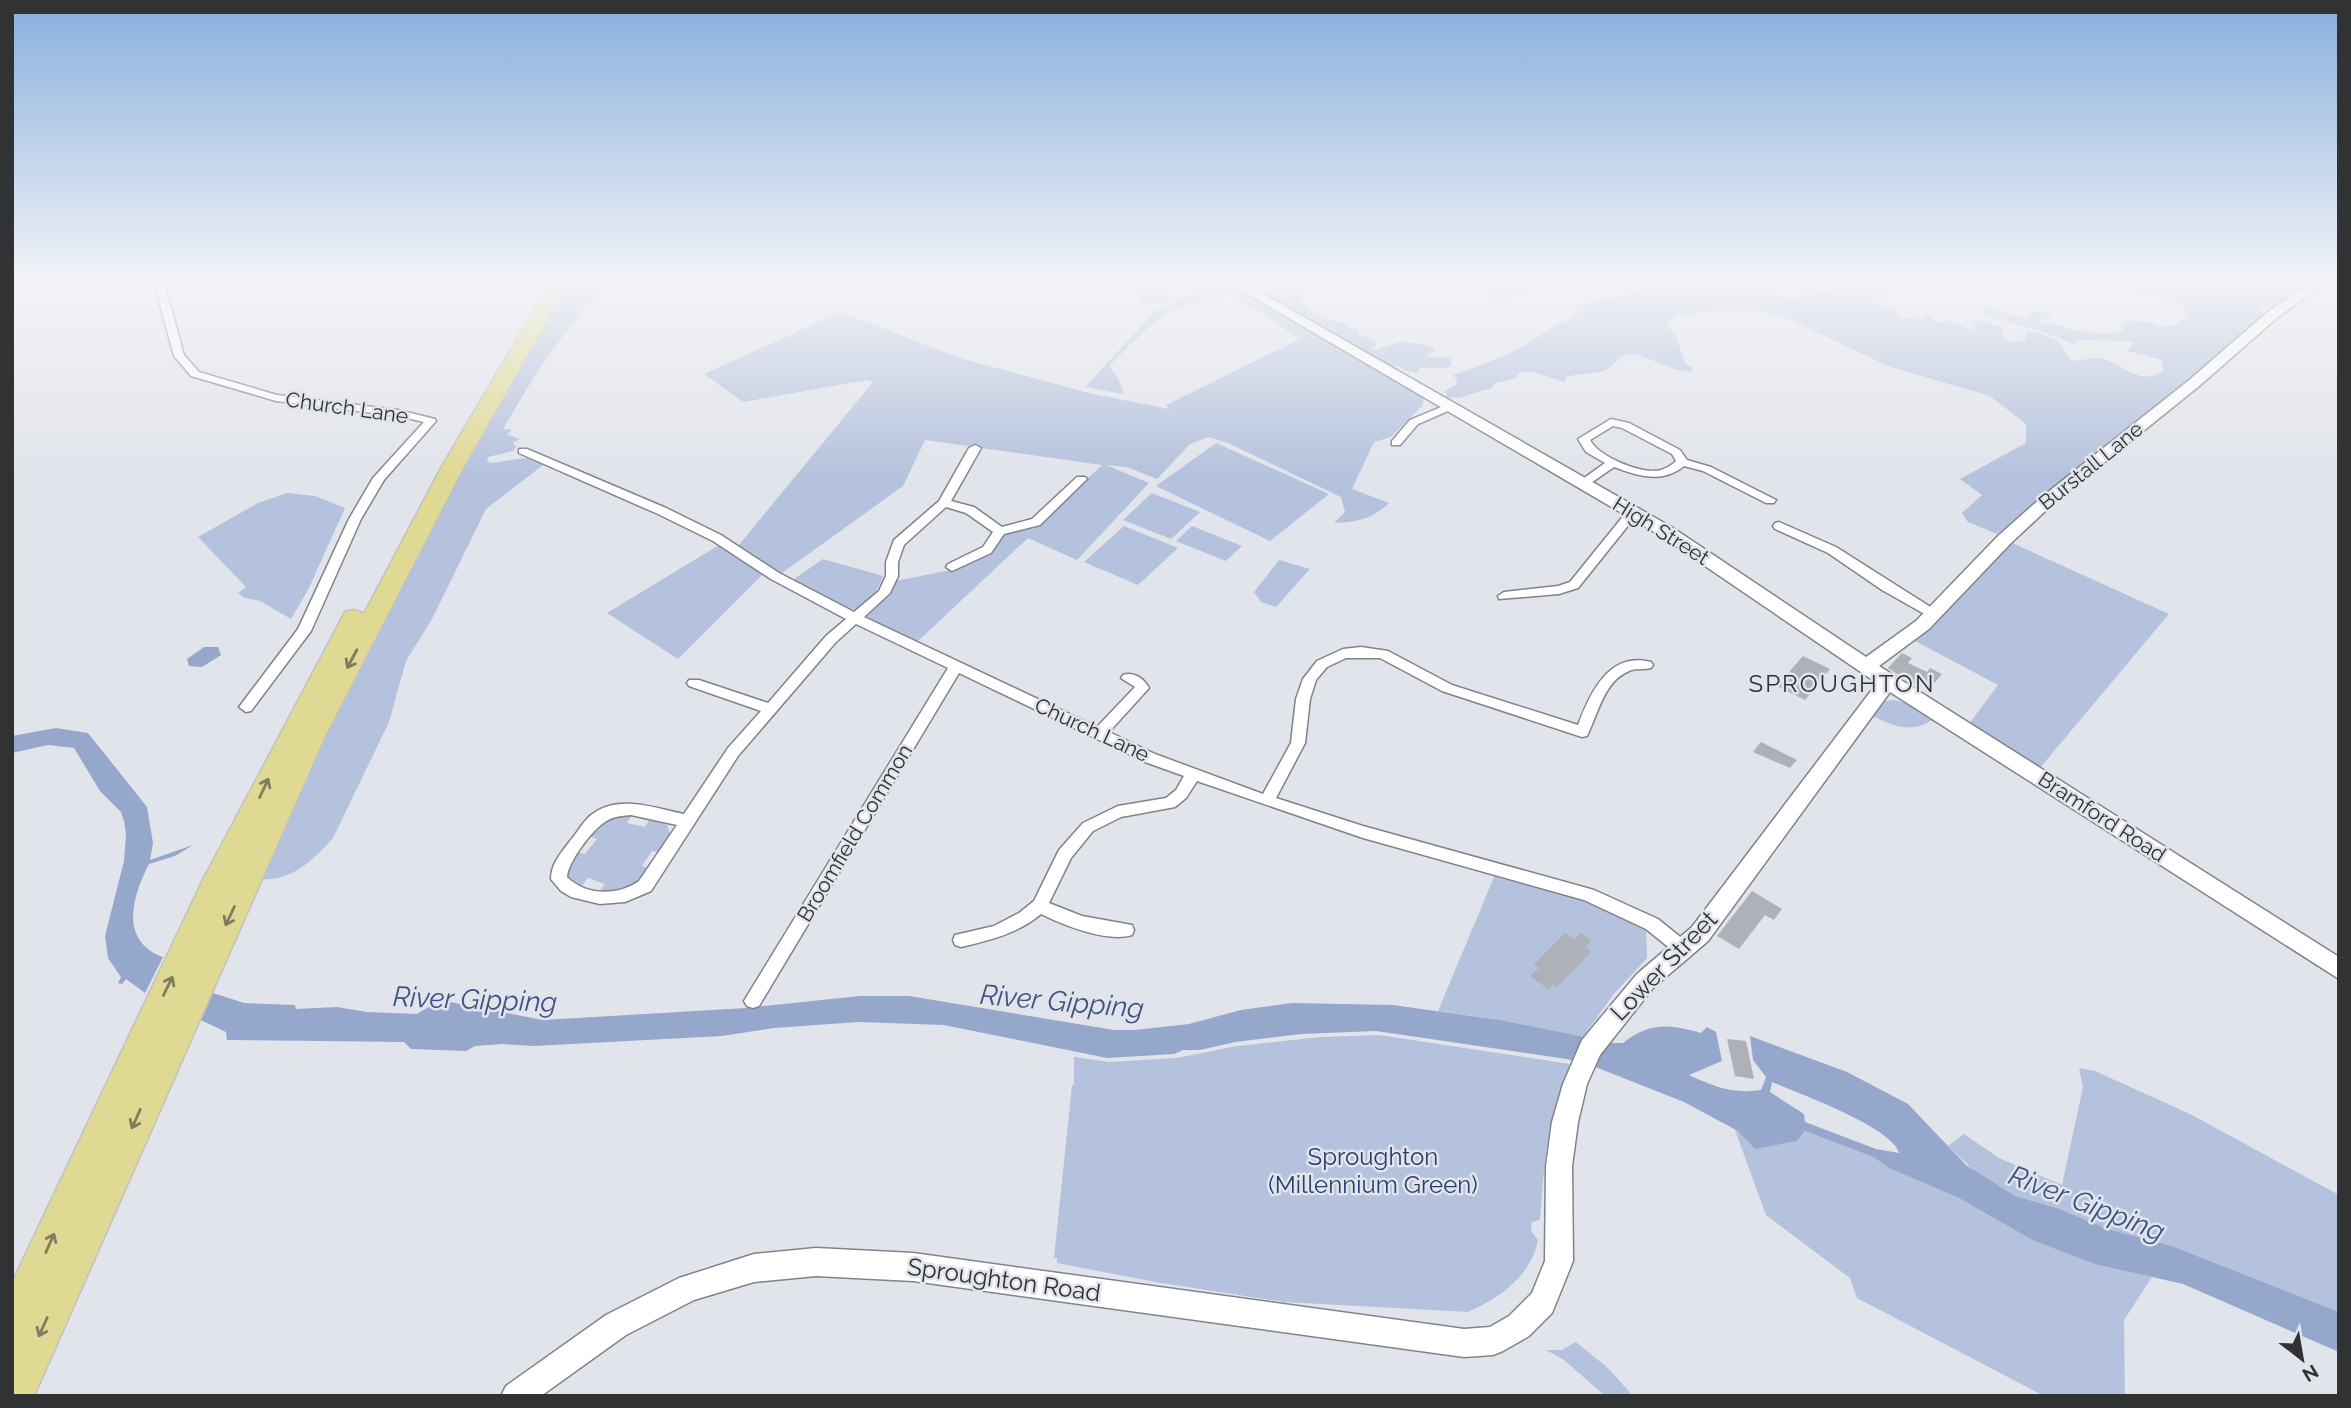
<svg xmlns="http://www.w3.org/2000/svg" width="2351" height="1408" font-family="Raleway,sans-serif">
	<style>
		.green { fill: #b5c2dd }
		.water { fill: #96a7cc; fill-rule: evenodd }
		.building { fill: #aeb1b7 }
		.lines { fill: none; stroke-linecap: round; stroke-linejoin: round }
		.street-casing { stroke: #808389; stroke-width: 3 }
		.secondary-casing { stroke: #808389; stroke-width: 3 }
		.highway-casing { stroke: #c1c2c2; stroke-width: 3 }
		.street { fill: #fff; fill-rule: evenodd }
		.secondary { fill: #fff; fill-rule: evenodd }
		.highway { fill: #e0d993; fill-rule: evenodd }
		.oneway { stroke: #7f7d5f }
		.labels { text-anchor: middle; stroke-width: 5; stroke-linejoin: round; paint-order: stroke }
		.street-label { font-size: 21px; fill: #303234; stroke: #e1e4ea }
		.quarter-label { font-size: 24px; letter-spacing: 2px; fill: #303237; stroke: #e1e4ea }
		.near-street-label { font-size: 24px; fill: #303234; stroke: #e1e4ea }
		.near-park-label { font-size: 24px; fill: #2a3e6e; stroke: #e1e4ea }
		.near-water-label { font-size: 28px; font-style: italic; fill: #3e5385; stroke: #e1e4ea }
	</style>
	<rect width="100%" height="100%" fill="#e1e4ea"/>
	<g class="green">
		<path d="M565,279H606L540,367L503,429L512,430L507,434L520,439L513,443L516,447L513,451L488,457L487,461L491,463L539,456L547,462L486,509L432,619L406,661L389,722L333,838C311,863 289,883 255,879L352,673L535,331Z"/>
		<path d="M1289,279L1318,280L1314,286L1298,291C1300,311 1328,321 1346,323L1347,327L1358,330L1359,335L1375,340L1377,343L1370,351L1400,342L1418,343L1436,349L1426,357H1451V366L1442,369L1420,367L1418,373L1406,371L1398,366L1395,367L1398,372L1266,297Z"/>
		<polygon points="1512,279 1528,279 1522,284 1525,294 1511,294 1502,301 1492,301 1484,289 1500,291 1500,288 1504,282 1513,282"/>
		<path d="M1735,279L1755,287L1766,288L1775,296L1795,299H1798L1800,292L1808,289L1858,296L1829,288L1820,279H1878L1888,296L1869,298L1894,309L1899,318L1923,319L1924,316H1928L1938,323C1954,318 1958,325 1972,331L1974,326L1971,321H1984L2002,328L2004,338L2013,342L2025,340L2026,332H2037L2057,340L2071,360C2081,362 2090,357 2100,358C2119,361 2139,388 2163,371L2162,360L2127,351L2134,343L2131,341L2076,340L2078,343L2073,344L2039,330L1984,316L1980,309L1988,308L2028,319V314L2042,310L2050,314V317L2036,322L2062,326L2066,329L2099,333H2115L2123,330L2122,326L2127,320L2152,323L2158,327L2173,326L2186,317C2182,295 2165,298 2147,294C2139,292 2132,289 2125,288C2111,286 2098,290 2088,279L2185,281L2197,279L2212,285L2227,279H2326L2307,289L2278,310L2258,305L2257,307L2268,319L2046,502L1997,534L1968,522L1962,513L1982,495L1960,479L2026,443V424L1990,396L1888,366L1787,318L1750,310H1732L1678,315L1667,324L1677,339L1685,363L1694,369L1690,372C1667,370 1650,356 1632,354C1619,353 1614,367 1604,371C1595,374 1578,373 1566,377L1565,382L1537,373L1521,371L1514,379L1495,383L1491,389C1476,390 1462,401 1447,397L1445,391L1456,385L1457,380L1453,375C1492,362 1517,352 1550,329C1560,322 1570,323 1578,313L1574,306L1623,295L1673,280Z"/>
		<path d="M1215,282L1224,283L1243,292L1424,398L1422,406L1391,437L1374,442L1352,489L1389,503C1372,519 1357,522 1334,523L1345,512L1341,497L1228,443L1208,437L1190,444L1157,479L1127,467L1106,465L1149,483L1077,560L1028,538L917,642L866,617L887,595L895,581L951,570L1005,535L1039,524L1102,465L925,440L903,486L782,573L738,546L873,382L867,380L743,402L704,374L841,312L963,359L1089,393L1169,409L1166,405L1300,339L1231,293C1213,301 1194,301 1177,309C1150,321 1130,346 1109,366L1118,378L1124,394L1085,387L1156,310Z"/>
		<polygon points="1151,283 1166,293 1169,301 1142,303 1133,287"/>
		<polygon points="1216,443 1329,494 1270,541 1156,486"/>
		<polygon points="287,493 315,496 345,508 309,588 291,619 260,601 245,598 238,593 246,587 198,537 258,503"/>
		<polygon points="1152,493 1200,512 1171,539 1123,520"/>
		<polygon points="1124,526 1178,548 1138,585 1084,562"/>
		<polygon points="1192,526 1242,546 1226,561 1176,541"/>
		<polygon points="2008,541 2169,614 2039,769 1969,724 1998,685 1915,641"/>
		<polygon points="719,545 763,574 678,659 607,613"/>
		<path d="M823,559L883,576C878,591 867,606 851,610L791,581Z"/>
		<polygon points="1279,560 1310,569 1276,607 1261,602 1254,592"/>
		<path d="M1894,700L1906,703L1942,725L1932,720C1913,733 1895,727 1875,717L1868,720L1885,701Z"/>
		<polygon points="621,813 632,815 627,823 645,827 650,819 667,825 671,837 662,853 652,851 642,866 651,869 629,892 599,892 605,884 588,878 581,887 567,880 565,868 576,852 585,854 597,839 588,836 601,821"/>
		<polygon points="1498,875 1601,904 1646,928 1647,958 1613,995 1583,1037 1500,1020 1438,1011 1494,877"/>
		<path d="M1379,1035L1570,1064C1546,1121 1545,1159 1540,1220L1532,1222L1531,1231L1538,1240C1531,1276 1500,1298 1468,1312L1284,1302L1155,1282L1057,1263V1258H1054L1072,1085H1074V1057L1109,1062L1177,1058L1237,1046L1321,1037Z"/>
		<polygon points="2079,1068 2095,1071 2190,1114 2339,1195 2339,1312 2172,1246 2108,1229 2057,1208 2015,1196 1981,1177 1948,1146 1964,1134 1999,1158 2062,1185 2083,1087"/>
		<polygon points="1735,1130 1779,1144 1797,1141 1805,1131 1873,1157 1891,1169 1959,1198 2032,1240 2095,1263 2152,1277 2124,1320 2125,1396 2044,1396 1857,1298 1850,1278 1766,1215"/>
		<polygon points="1576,1342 1608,1368 1633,1396 1605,1396 1564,1360 1546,1350 1562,1350"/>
	</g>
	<g class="water">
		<polygon points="204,647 218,647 221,655 202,667 189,666 187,659"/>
		<path d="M56,728L88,733L147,807L153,843L150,860L193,845L175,856L149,864C132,897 119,941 163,957L145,993L126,979L122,984L118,983L121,977L108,958L105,936L124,861L126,834L124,821L121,812L100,791L74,748L48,745L12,753V736Z"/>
		<path d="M210,992L244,1003L295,1005L296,1009L337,1007L367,1012L417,1014L432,1005L450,1002L543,1020L746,1008L860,996H909L1114,1030H1135L1189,1024L1241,1010L1292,1003L1393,1005L1500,1020L1614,1043H1623C1650,1022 1669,1024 1701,1033L1707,1027L1716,1032L1722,1061L1689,1075C1714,1087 1733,1094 1761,1090L1766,1077L1753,1060L1750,1036L1847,1072L1908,1104L1966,1165L2015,1196L2057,1208L2108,1229L2172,1246L2339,1312V1352L2183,1284L2095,1264L2032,1240L1959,1198L1891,1169L1873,1157L1805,1131L1797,1141L1755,1149L1738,1131L1684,1102L1598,1068L1567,1059L1376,1031L1302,1034L1235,1042L1200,1050H1183L1174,1054L1107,1058L944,1025L858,1022L774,1028L722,1036L533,1046L502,1044L475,1046L466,1051L411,1049L404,1042L227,1040L226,1032L192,1016ZM1772,1082C1798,1093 1894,1128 1899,1153L1876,1149L1805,1122L1804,1114L1770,1092Z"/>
	</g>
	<g class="building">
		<polygon points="1902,653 1912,658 1908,663 1927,672 1930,668 1942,674 1931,687 1919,682 1916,686 1888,668"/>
		<polygon points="1803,656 1830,669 1805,700 1777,686"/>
		<polygon points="1761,742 1797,760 1790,768 1753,752"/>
		<polygon points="1752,891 1782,909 1774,920 1765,915 1739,949 1717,936"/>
		<polygon points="1565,933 1574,940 1581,933 1591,941 1585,947 1591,952 1557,987 1553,984 1548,989 1530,976 1539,968 1534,964"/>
		<polygon points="1727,1039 1746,1041 1754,1079 1735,1076"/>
	</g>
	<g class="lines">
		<g class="street-casing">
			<g id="street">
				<polygon points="153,279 163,279 184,355 199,372 277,395 398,410 435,419 436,421 384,480 361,519 311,631 251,711 246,712 239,707 298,629 349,519 373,478 424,422 398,416 276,401 191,376 174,356"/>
				<polygon points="1451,403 1455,404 1455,408 1418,424 1400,445 1392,445 1392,441 1410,420"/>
				<path d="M1611,419L1629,423L1680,450L1687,460L1711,467L1776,500L1774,503H1766L1703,471L1684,466C1662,484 1638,476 1614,467L1588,485H1580V481L1605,463L1586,452L1578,439ZM1613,426L1622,428L1672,454L1676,461C1672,465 1667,468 1661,470C1642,475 1599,457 1590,440Z"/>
				<path d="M975,445L981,448L951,501L974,507L1002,527L1032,519L1077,477H1085L1087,479L1040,525L1004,534L991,553L952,571L946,567L948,564L983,547L993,532L966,513L946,507L904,545L898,562V576L890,593L864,617L1097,727L1135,687L1121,678L1123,675C1134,671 1144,679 1149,688L1109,732L1155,754L1263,794L1291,743L1296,699L1303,679L1317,661L1343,649L1361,647L1388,651L1452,685L1578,725C1590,693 1609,651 1651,662L1653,665L1651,668C1643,670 1636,668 1629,671C1604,681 1598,714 1587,736L1582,737L1442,691L1380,658H1346L1327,667L1316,680L1310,699L1305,743L1276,798L1363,826L1594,890L1658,919L1689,944L1691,949L1689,954L1683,956L1677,954L1646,929L1584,900L1363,838L1197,781L1186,798L1175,807L1121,817L1093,831L1071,858L1049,903L1082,916L1132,925L1134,930L1132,935C1108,943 1063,925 1041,914C1017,934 990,940 961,947L955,945L953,940L955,935L994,926L1019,913L1034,901L1059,850L1083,823L1118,806L1166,798L1176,790L1184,776L1145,762L959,673L759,1006L753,1008L747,1006L744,1001L747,996L948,668L856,624L836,642L738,756L651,891L625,902L600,904L571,897L561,891L551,879C551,864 561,853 570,841C577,833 582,823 590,816C616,793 655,808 684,814L728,748L761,711L689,686L687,683L689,680H699L768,703L826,636L846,619L771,579L713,541L658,514L519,453V449H527L666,508L721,535L779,573L854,612L879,591L886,576V562L894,540L939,501L969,448ZM631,815L677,825L639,881C618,896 586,896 567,877C568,862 592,830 605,822C613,816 622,816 631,815Z"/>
				<polygon points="1633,508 1639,512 1578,588 1559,594 1499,599 1498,596 1504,592 1558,586 1570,582 1629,509"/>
				<polygon points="1779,522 1836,547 1940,613 1933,617 1928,616 1882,590 1828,553 1775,529 1773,526 1775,523"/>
			</g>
		</g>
		<g class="secondary-casing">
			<polygon id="secondary" points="1222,279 1237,279 1673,528 1866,657 1916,621 1998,536 2043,496 2188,381 2269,311 2317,279 2332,279 2278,317 2198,387 2055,502 2010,544 1929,629 1879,666 2339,957 2339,979 1890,692 1708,941 1653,988 1600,1055 1587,1084 1578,1122 1572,1166 1573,1261 1552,1313 1529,1336 1503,1351 1493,1355 1464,1357 913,1281 816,1276 754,1282 694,1300 626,1335 541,1396 501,1396 506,1386 606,1315 679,1278 754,1254 816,1248 913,1253 1464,1329 1490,1327 1509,1316 1532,1293 1545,1261 1546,1166 1552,1122 1563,1084 1582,1040 1637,974 1692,927 1877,683 1661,536"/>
		</g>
		<g class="highway-casing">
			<polygon id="highway" points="553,279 571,279 463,468 325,736 34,1396 12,1396 12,1283 203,880 342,618 345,612 354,610 364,614 441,468"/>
		</g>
		<use href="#street" class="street"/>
		<use href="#secondary" class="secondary"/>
		<use href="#highway" class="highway"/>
	</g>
	<defs><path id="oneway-shaft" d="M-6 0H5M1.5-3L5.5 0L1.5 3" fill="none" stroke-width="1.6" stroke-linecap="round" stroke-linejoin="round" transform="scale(1.75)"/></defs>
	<g class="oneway">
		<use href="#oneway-shaft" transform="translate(352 659) rotate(118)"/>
		<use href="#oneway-shaft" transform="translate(264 788) rotate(-65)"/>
		<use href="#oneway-shaft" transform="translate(230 916) rotate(115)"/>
		<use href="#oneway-shaft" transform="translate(168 986) rotate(-64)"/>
		<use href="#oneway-shaft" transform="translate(136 1119) rotate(114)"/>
		<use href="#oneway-shaft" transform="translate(50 1243) rotate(-66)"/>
		<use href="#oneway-shaft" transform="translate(43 1327) rotate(114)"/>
	</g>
	<linearGradient id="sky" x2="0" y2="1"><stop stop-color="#87afdd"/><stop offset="0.59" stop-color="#f2f3f6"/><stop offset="1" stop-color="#f2f3f6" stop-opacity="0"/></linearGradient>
	<rect width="2351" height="476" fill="url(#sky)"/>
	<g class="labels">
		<g class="street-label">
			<text transform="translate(347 408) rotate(8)" y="7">Church Lane</text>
			<text transform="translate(2091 466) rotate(-39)" y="7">Burstall Lane</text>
			<text transform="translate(1661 531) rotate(32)" y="7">High Street</text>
			<text transform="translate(1092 730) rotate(25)" y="7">Church Lane</text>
			<text transform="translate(2102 817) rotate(33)" y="7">Bramford Road</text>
			<text transform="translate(855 833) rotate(-59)" y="7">Broomfield Common</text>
		</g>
		<g class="quarter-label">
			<text x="1842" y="692">SPROUGHTON</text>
		</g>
		<g class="near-street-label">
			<text transform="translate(1664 966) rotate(-46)" y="8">Lower Street</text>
			<text transform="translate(1004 1280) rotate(8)" y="8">Sproughton Road</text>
		</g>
		<g class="near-park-label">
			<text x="1373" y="1165">Sproughton<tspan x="1373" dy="28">(Millennium Green)</tspan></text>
		</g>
		<g class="near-water-label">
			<text transform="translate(475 999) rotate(2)" y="10">River Gipping</text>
			<text transform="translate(1062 1001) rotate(5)" y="10">River Gipping</text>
			<text transform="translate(2087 1203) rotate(21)" y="10">River Gipping</text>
		</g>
	</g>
	<rect width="2351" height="1408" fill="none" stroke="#303234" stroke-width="28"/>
	<g transform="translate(2302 1359) rotate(149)" stroke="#e1e4ea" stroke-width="5" paint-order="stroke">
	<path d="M0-5L12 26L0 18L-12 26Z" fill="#303234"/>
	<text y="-10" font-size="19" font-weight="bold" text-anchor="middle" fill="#303234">N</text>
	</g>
</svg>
